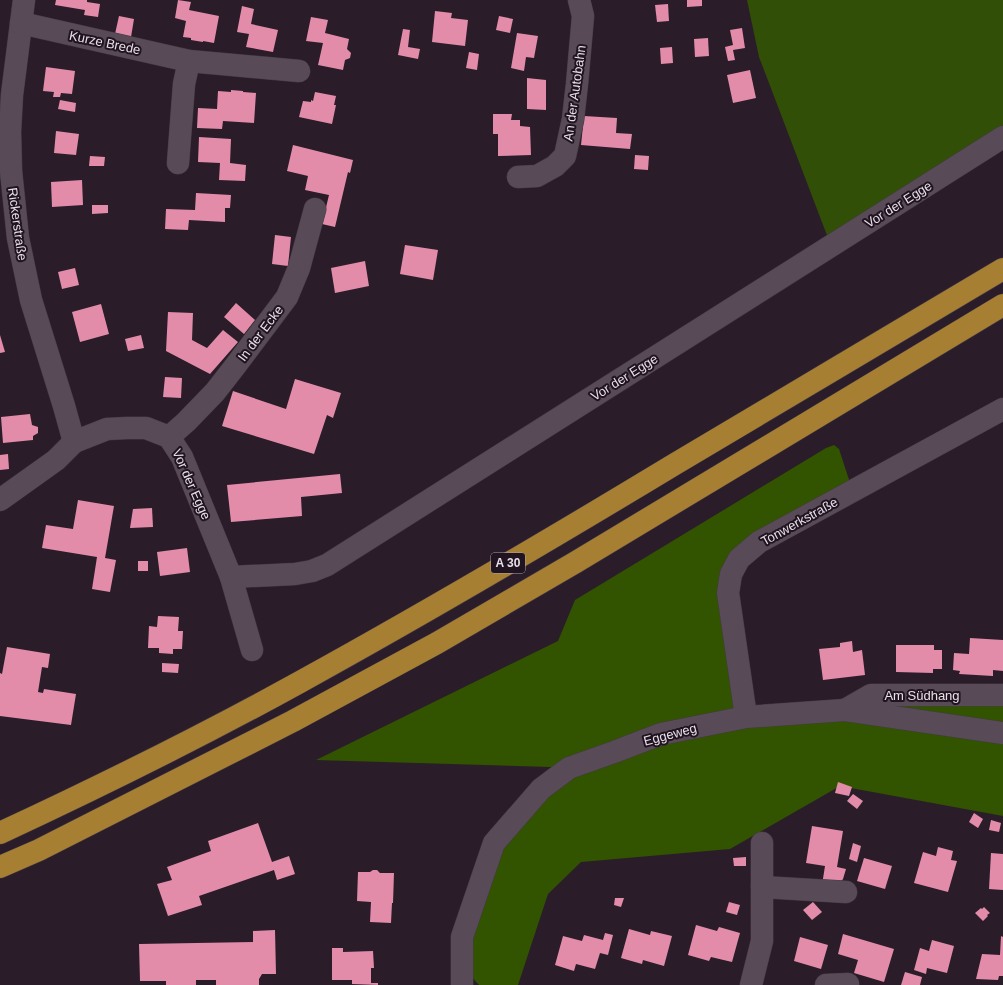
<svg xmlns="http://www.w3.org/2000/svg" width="1003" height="985" font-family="Arial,sans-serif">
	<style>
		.green { fill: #314f06 }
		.forest { fill: #325300 }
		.building { fill: #e28caa }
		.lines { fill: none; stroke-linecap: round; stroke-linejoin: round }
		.minor-casing { stroke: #453b45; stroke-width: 23 }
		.highway-casing { stroke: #453b45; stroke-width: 23 }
		.minor { stroke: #594a58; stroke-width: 22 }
		.highway { stroke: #a67f33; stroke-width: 22 }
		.labels { text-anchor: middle; stroke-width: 4; stroke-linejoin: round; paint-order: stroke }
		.shield { fill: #201420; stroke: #aca2ac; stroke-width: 1 }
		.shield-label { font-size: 12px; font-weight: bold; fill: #e8dfe8 }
		.street-label { font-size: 13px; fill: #e8dfe8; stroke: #201420 }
	</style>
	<rect width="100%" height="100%" fill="#2a1d29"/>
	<polygon class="green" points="747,0 1003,0 1003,128 828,238 759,57"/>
	<polygon class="forest" points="834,445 839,449 852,489 733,554 749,718 869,699 1003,698 1003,816 840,786 730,849 581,862 548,894 518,985 479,985 469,974 469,937 498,846 545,794 584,768 316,760 558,641 575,600 826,448"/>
	<g class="building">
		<polygon points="56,0 87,0 87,2 100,4 98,17 84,15 85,10 55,5"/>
		<polygon points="178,0 191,2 189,10 219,16 214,43 203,41 203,42 191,40 191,38 183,37 186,21 175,18"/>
		<polygon points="687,0 702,0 702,6 687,7"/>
		<polygon points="668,4 669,21 657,22 655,5"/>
		<polygon points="242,6 254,9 251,24 278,30 273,52 246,47 249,34 237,32"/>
		<polygon points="435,11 452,13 451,18 468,20 465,46 432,42"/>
		<polygon points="119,16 134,19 131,37 115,34"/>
		<polygon points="499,16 513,19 510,33 496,30"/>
		<polygon points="311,17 328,20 325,33 349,39 347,49 351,53 350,58 345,60 343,70 318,65 323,43 306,41"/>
		<polygon points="742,28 745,48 733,50 735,60 728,61 725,47 733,45 730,30"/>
		<polygon points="403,29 410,30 408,47 420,49 418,59 398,55"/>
		<polygon points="517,33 538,36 534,58 526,57 524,71 511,68"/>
		<polygon points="708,38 709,56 695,57 694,39"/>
		<polygon points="672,47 673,63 661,64 660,48"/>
		<polygon points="469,52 479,54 477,70 466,68"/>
		<polygon points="46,67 75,71 72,94 61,93 60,97 53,97 54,92 43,91"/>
		<polygon points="750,70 756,98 733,103 727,75"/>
		<polygon points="527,78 546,80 546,110 527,109"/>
		<polygon points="231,90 243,91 243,92 256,93 254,123 223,121 222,129 197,128 198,108 217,109 218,91 231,92"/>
		<polygon points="315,92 336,96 334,105 336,105 332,124 299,117 303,101 311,102 311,100 313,101"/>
		<polygon points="60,100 76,103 75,112 58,109"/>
		<polygon points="493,114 512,114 511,120 520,120 520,126 530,127 531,155 498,156 498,134 493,134"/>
		<polygon points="584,116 617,118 616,133 632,134 630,149 581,145"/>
		<polygon points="56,131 79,134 76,155 54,153"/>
		<polygon points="199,137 231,139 230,163 246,165 245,181 219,180 220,163 198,162"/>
		<polygon points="293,145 353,160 350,173 348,172 335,227 322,224 329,195 305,190 308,176 287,171"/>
		<polygon points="635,155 649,156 648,170 634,169"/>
		<polygon points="90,156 105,157 104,166 89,166"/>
		<polygon points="82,180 83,205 52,207 51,182"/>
		<polygon points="196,193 231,195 230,208 225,208 225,222 189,220 188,230 165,229 166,209 195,210"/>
		<polygon points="92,205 108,205 108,213 92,214"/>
		<polygon points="275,235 291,237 288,266 272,264"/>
		<polygon points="405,245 438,250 433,280 400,274"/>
		<polygon points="365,261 369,286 335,293 331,268"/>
		<polygon points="75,268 79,285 62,289 58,272"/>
		<polygon points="236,303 255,320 244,334 224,317"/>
		<polygon points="101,304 109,334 80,342 72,312"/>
		<polygon points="168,312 193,313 192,340 207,348 223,330 238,342 210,374 166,351"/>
		<polygon points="0,335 5,352 0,353"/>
		<polygon points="141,335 144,348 128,351 125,339"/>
		<polygon points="165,377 182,378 181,398 163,397"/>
		<polygon points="295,379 341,393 333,418 327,415 314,454 222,426 233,391 286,409"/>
		<polygon points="30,414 32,425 38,427 38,433 33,436 33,440 3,443 1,417"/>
		<polygon points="8,454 9,469 0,470 0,455"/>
		<polygon points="340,474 342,493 301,497 302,516 231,522 227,485"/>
		<polygon points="78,500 114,506 105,558 116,560 110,592 92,589 97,557 42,548 46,525 73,529"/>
		<polygon points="152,508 153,527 130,528 133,509"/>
		<polygon points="187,548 190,572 160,576 157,552"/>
		<rect x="138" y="561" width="10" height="10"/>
		<polygon points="158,616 179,617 178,631 183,631 182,649 173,649 173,654 159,653 159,648 148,648 149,626 157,627"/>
		<polygon points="970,638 1003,640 1003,671 993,670 993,676 959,674 960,671 953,670 954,653 969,654"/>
		<polygon points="852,641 853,652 862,650 865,675 823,680 819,649 840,647 840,643"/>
		<polygon points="896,645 934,645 934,650 942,650 942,669 933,669 933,673 896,672"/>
		<polygon points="7,647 50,654 48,668 42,667 38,692 43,693 44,689 76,694 71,725 0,716 0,673 2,674"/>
		<polygon points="162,663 179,664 178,673 162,672"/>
		<polygon points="838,782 852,787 849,796 835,793"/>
		<polygon points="853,794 863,801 857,809 847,801"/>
		<polygon points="974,813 983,819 978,828 969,822"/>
		<polygon points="991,820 1001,823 999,832 989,830"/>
		<polygon points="258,823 272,862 289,856 295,874 277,880 274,870 199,896 202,905 168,916 157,884 172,880 167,867 211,851 208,841"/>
		<polygon points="812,826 843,831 837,867 846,869 843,879 840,883 822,885 825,866 806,863"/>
		<polygon points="853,843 861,846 857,862 849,859"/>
		<polygon points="938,847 953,851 951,860 957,861 948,892 914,883 923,852 936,856"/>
		<polygon points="991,853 1003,854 1003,890 989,889"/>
		<polygon points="746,857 746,866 734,866 733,858"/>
		<polygon points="864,858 892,866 885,889 857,881"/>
		<polygon points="373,870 377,870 380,873 394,873 393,903 392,903 391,923 370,922 371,902 357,901 358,872 370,872"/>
		<polygon points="615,898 624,898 621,907 614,905"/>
		<polygon points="729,902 740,905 737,915 726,912"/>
		<polygon points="813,902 822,912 812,920 803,910"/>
		<polygon points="984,907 990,913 987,915 988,916 983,921 975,913 981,908 982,909"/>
		<polygon points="696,925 717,931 719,927 740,933 732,962 711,957 709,961 688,955"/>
		<polygon points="629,929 650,935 651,931 672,936 664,966 643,960 642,964 621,958"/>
		<polygon points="275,930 276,974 262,974 259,979 259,985 216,985 216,980 196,980 196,985 166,985 166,981 140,981 139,944 253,942 253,931"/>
		<polygon points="605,933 613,935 608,955 600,953 595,969 576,964 574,971 555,965 563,936 582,941 584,935 603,940"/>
		<polygon points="843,934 894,949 884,982 854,973 858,960 838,954"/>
		<polygon points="1001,936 1003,937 1003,976 999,976 998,980 976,979 982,954 1000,955"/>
		<polygon points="800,937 828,945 821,969 794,961"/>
		<polygon points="932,940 954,946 947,973 927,968 926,974 914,970 920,948 929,951"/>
		<polygon points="332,948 343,948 343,952 373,951 374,968 371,968 371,983 378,983 378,985 352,984 352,980 332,980"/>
		<polygon points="905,972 922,977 920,985 901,985"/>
	</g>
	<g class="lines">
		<g class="minor-casing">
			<g id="minor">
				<polyline points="24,0 12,95 10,132 11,171 18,238 31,300 64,406 74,442"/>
				<polyline points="21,23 189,61 299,71"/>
				<polyline points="178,163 184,84 189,61"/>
				<polyline points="518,177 537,176 555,166 565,156 573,119 577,84 583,16 579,0"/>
				<polyline points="169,437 186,422 215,392 236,365 287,297 299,268 315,209"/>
				<polyline points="0,500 56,460 74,442 107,429 127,428 146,428 169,437 182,457 231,577 252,650"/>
				<polyline points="231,577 295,574 312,571 327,565 1003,137"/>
				<polyline points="845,710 871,695 1003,695"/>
				<polyline points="746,717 728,593 731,574 739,559 759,542 1003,409"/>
				<polyline points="762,887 846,892"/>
				<polyline points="462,985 462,937 494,843 541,789 569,768 614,752 661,734 746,717 845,710 1003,733"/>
				<polyline points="751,985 762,941 762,843"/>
				<polyline points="826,985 848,984"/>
			</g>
		</g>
		<g class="highway-casing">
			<g id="highway">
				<path d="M0,833C101,786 202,736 300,682C427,612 551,539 675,464C784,399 894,334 1003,269"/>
				<polyline points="0,867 39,850 293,721 437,643 576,562 1003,305"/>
			</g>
		</g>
		<use href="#minor" class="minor"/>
		<use href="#highway" class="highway"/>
	</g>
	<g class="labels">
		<rect class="shield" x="491" y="553" width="34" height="20" rx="3"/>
		<g class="shield-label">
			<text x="508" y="567">A 30</text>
		</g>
		<g class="street-label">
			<text transform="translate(105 42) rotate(12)" y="5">Kurze Brede</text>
			<text transform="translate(574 93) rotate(-82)" y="5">An der Autobahn</text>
			<text transform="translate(898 204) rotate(-32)" y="5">Vor der Egge</text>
			<text transform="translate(18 224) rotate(82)" y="5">Rickerstraße</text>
			<text transform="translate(260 333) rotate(-53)" y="5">In der Ecke</text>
			<text transform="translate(624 377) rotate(-32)" y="5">Vor der Egge</text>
			<text transform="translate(192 484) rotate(66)" y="5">Vor der Egge</text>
			<text transform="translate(799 521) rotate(-29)" y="5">Tonwerkstraße</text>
			<text x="922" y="700">Am Südhang</text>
			<text transform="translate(670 734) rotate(-15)" y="5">Eggeweg</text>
		</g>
	</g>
</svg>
